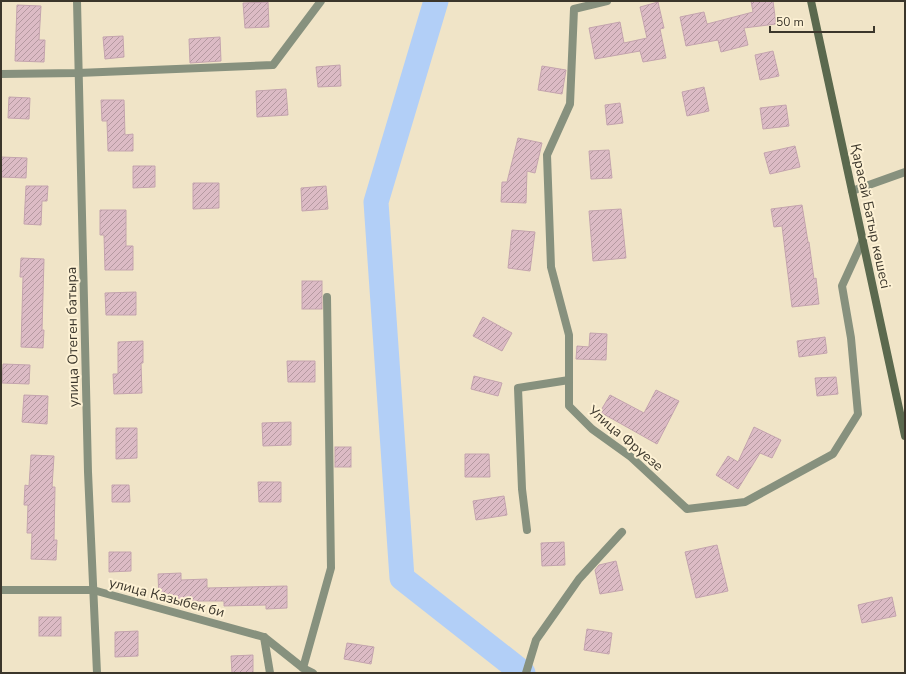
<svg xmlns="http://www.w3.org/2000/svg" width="906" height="674" font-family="'Nunito Sans',sans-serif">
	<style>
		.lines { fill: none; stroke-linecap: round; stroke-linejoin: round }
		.river { stroke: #b2cff7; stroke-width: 25 }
		.building { fill: url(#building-hatch); stroke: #c4a4ae }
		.minor { stroke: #87917e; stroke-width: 8 }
		.secondary { stroke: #5b694e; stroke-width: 8 }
		.labels { text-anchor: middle; stroke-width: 4; stroke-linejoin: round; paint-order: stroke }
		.street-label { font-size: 14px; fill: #3b362b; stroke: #fdf1d4 }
	</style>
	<defs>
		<pattern id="building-hatch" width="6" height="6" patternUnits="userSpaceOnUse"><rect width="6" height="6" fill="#dcbbc5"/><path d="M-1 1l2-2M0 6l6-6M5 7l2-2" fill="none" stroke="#b499a0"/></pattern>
	</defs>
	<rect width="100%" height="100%" fill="#f0e4c7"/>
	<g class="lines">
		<polyline class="river" points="436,1 376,202 402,578 523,673"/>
	</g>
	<g class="building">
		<polygon points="751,1 773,1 776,24 744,28 748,45 721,52 718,40 686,46 680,17 704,12 707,24 753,12"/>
		<polygon points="268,2 269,27 245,28 243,3"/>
		<polygon points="658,2 664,28 660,29 666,58 643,62 640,51 595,59 589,28 620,22 624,43 647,38 640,7"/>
		<polygon points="17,5 41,6 39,40 45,40 44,62 15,61"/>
		<polygon points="123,36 124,57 105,59 103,37"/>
		<polygon points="220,37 221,61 190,63 189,39"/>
		<polygon points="773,51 779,76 760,80 755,55"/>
		<polygon points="340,65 341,86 318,87 316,67"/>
		<polygon points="542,66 566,70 562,94 538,90"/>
		<polygon points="704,87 709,111 687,116 682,92"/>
		<polygon points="286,89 288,115 257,117 256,91"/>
		<polygon points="9,97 30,98 29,119 8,118"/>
		<polygon points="101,100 124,100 125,135 133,134 133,151 108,151 107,121 102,121"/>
		<polygon points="620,103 623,123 607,125 605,105"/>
		<polygon points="786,105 789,126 763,129 760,108"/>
		<polygon points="518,138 542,143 535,173 527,171 526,203 501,202 502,182 507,182"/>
		<polygon points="795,146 800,167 770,174 764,153"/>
		<polygon points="609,150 612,178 591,179 589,151"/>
		<polygon points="1,157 27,158 26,178 1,177"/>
		<polygon points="133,166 155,166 155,187 133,188"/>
		<polygon points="193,183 219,183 219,208 193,209"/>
		<polygon points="26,186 48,186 47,201 42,201 41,225 24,224"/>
		<polygon points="326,186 328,209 302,211 301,188"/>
		<polygon points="802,205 808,242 809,242 814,279 816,278 819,304 792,307 782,226 774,227 771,209"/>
		<polygon points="621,209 626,258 593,261 589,211"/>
		<polygon points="100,210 126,210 126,246 133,246 133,270 105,270 104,235 100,235"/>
		<polygon points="512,230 535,232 530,271 508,268"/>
		<polygon points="21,258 44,259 42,330 44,330 43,348 21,347 23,277 20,277"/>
		<rect x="302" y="281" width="20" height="28"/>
		<polygon points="136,292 136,315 106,315 105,293"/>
		<polygon points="483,317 512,333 502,351 473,336"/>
		<polygon points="590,333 607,334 606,360 576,359 577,346 589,347"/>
		<polygon points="825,337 827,353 799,357 797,341"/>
		<polygon points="143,341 143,363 141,363 142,393 114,394 113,374 118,374 118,342"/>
		<polygon points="287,361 315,361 315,382 288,382"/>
		<polygon points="3,364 30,365 29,384 2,383"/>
		<polygon points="474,376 502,383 498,396 471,389"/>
		<polygon points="836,377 838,394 817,396 815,378"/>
		<polygon points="656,390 679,401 657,444 600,412 610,395 644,413"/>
		<polygon points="24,395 48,396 47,424 22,422"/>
		<polygon points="291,422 291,445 263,446 262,423"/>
		<polygon points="754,427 781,440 772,458 760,453 738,489 716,475 728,456 738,462"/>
		<polygon points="116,428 137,428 137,458 116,459"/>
		<rect x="335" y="447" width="16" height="20"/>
		<polygon points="465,454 489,454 490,477 465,477"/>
		<polygon points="31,455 54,456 52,487 55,487 54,540 57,540 56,560 31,559 32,533 27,533 28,505 24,505 25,485 29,486"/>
		<polygon points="258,482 281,482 281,502 259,502"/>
		<polygon points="112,485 129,485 130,502 112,502"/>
		<polygon points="504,496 507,515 476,520 473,501"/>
		<polygon points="564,542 565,565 542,566 541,543"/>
		<polygon points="717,545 728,591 696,598 685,552"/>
		<polygon points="109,552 131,552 131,571 109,572"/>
		<polygon points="616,561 623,590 600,594 595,570 599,565"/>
		<polygon points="181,573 181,580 207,579 207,588 287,586 287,608 266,609 266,605 224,606 224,601 188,601 188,599 159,600 158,574"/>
		<polygon points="892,597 896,616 862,623 858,605"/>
		<rect x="39" y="617" width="22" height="19"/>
		<polygon points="587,629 612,633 609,654 584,650"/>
		<polygon points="138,631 138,656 115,657 115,632"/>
		<polygon points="347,643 374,647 371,664 344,659"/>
		<polygon points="253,655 253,673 232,673 231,656"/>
	</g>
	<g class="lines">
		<g class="minor">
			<polyline points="77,1 88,472 97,673"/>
			<polyline points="607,1 574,9 570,104 547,155 551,267 569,335 569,406 592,429 631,457 687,509 745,502 833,454 858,414 851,338 842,286 863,240"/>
			<polyline points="1,74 78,73 273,65 321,1"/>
			<polyline points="852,191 905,172"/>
			<polyline points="527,530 522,489 518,388 569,380"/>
			<polyline points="1,590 93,590 264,637 303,668 313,673"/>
			<polyline points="264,637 270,673"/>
			<polyline points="303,668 331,568 327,297"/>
			<polyline points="526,673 536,640 579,579 622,532"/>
		</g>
		<polyline class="secondary" points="811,1 905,436"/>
	</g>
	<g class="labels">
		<g class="street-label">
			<text transform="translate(871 216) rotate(78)" y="5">Қарасай Батыр көшесі</text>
			<text transform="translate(72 337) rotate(-91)" y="5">улица Отеген батыра</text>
			<text transform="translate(626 438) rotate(40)" y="5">Улица Фруезе</text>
			<text transform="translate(167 597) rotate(15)" y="5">улица Казыбек би</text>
		</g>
	</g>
	<rect width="906" height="674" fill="none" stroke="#3b362b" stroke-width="4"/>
	<path d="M770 26v6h104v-6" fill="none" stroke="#3b362b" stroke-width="2"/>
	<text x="776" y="26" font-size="12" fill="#3b362b" stroke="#fdf1d4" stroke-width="3" paint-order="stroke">50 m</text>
</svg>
